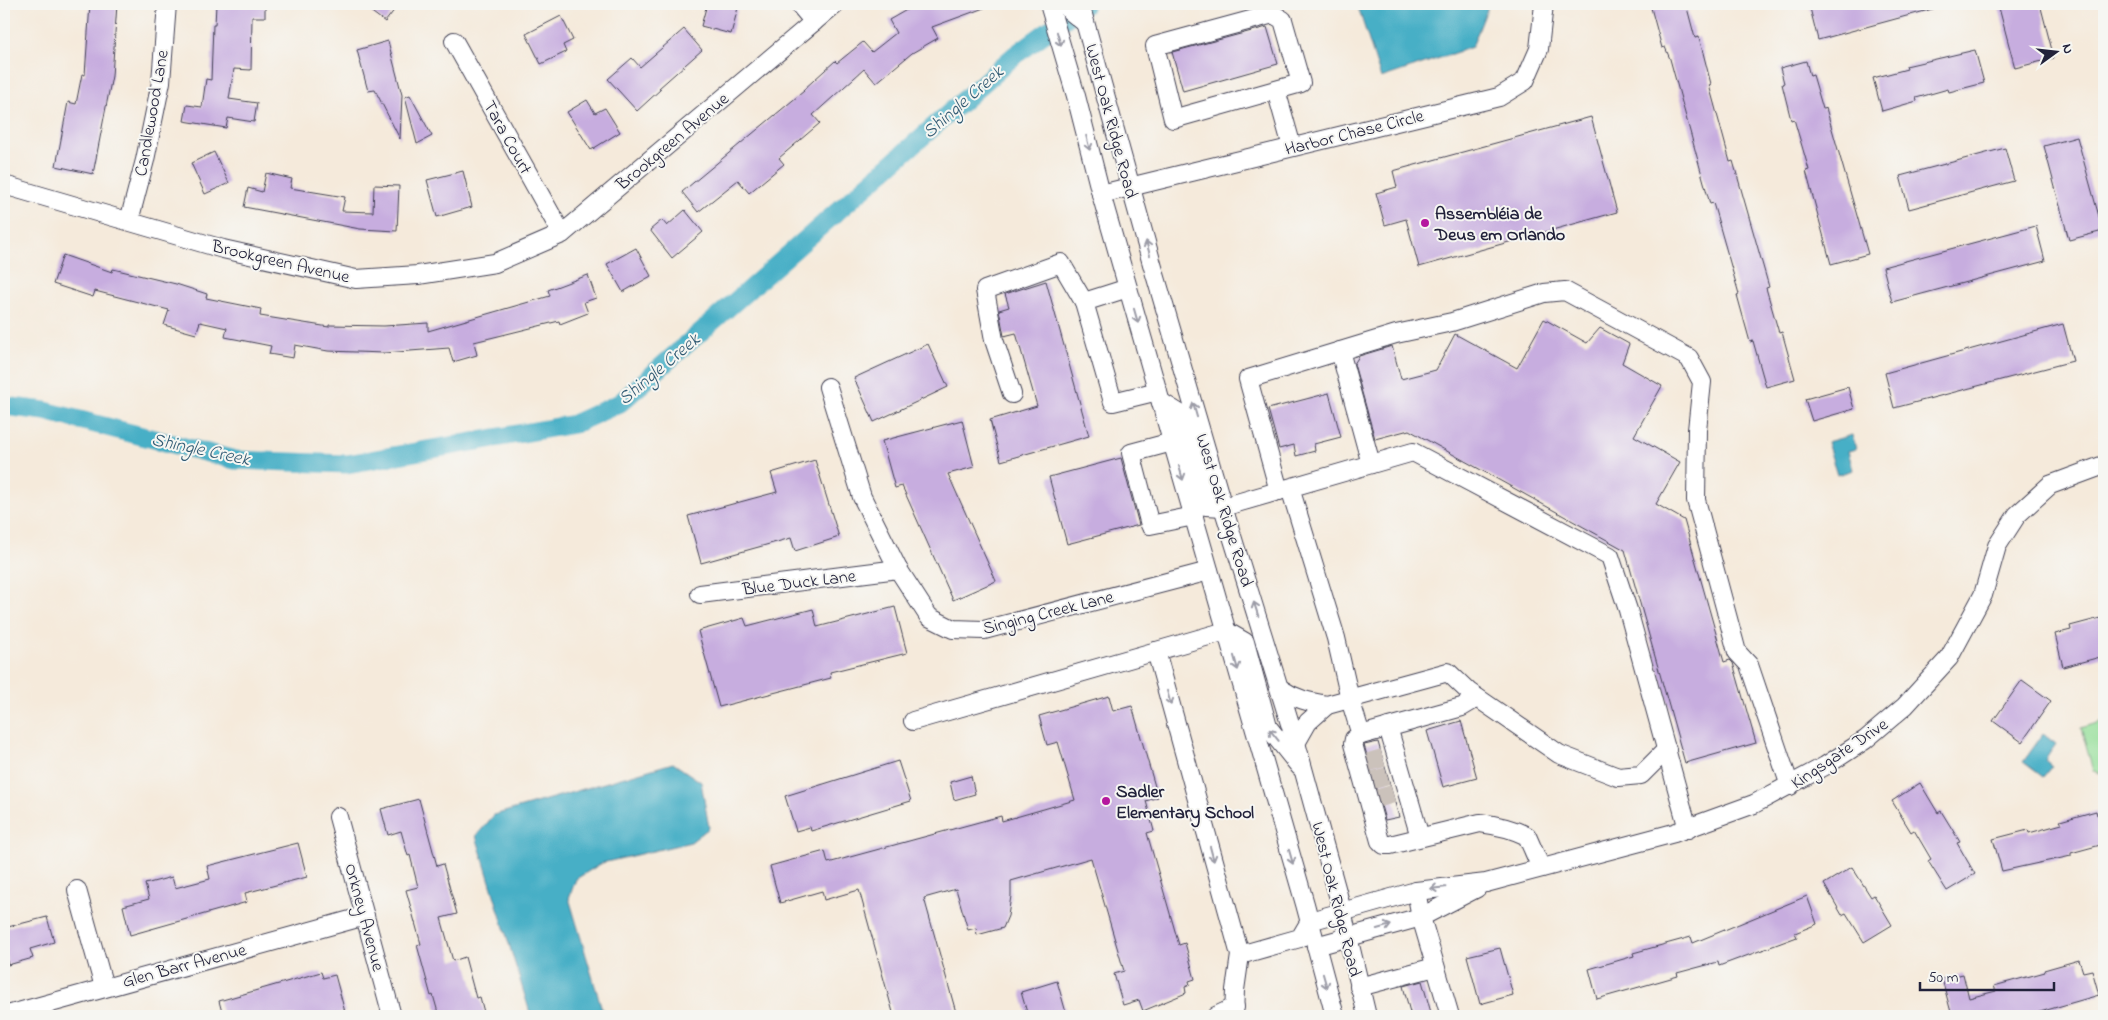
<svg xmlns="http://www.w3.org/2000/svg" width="2108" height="1020" font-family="'Indie Flower',sans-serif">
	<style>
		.green { fill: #95df9a; stroke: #5c806a }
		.water { fill: #47afc6; stroke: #346880 }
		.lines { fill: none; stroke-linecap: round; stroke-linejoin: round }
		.canal { stroke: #47afc6; stroke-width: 19 }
		.building { fill: #c7addf }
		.minor-tunnel { stroke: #cbc2bb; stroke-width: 18; stroke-dasharray: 18 9; stroke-linecap: butt }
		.minor-casing { stroke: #424053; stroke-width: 20 }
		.minor { stroke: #fff; stroke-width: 18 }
		.oneway { stroke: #9c9ca7 }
		.poi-dot { fill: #b5179e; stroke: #f6f6f2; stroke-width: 2 }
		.labels { text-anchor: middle; stroke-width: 4; stroke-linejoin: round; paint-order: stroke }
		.street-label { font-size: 18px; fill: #22223b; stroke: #f6f6f2 }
		.poi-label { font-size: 18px; font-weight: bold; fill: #22223b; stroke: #f6f6f2; text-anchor: start }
		.water-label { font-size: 19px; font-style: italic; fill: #315a73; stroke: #f6f6f2 }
	</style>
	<rect width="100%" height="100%" fill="#f6f6f2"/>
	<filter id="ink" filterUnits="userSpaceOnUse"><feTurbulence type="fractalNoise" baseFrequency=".02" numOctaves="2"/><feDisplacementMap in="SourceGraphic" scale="10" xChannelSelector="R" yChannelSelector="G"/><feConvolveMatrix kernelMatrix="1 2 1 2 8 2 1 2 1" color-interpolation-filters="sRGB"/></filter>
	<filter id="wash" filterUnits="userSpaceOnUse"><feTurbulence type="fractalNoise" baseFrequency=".0096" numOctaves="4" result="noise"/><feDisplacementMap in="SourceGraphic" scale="20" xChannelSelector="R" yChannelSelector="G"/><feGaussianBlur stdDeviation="1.12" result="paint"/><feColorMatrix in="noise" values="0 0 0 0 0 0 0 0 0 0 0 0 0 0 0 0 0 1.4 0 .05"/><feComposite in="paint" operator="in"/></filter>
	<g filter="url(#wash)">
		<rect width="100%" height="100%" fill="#f5eadb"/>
		<polygon class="green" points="2104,721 2104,774 2093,771 2081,728"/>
		<g class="water">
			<polygon points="1357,4 1489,4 1472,47 1381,78"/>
			<polygon points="1852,435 1856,449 1848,451 1853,470 1837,475 1827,442"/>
			<polygon points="2043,734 2056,744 2045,760 2052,766 2043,777 2023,762"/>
			<polygon points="673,763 701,782 709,828 691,842 602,863 576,879 569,898 604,1016 531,1016 476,836 494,815"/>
		</g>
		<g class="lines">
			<polyline class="canal" points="4,406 45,411 235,460 347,464 574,424 620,403 1015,55 1085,4"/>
		</g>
		<g id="blocks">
			<g class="building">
				<polygon points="90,4 117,4 112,76 93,174 56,166 68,102 76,104 82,74 85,75"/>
				<polygon points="216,4 265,4 265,17 252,17 251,70 234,69 229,99 257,103 254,122 228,118 226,128 184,121 187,105 202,107 206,79 211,80 213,25 215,25"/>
				<polygon points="361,4 399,4 385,22"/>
				<polygon points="707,4 739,4 731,34 701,26"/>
				<polygon points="917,4 991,4 992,5 932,27 938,38 912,53 876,83 864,69 813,115 820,123 779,158 784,164 749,193 738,180 698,212 682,192 804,91 803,90 835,61 837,63 863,42 872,52 896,33 889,20"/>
				<polygon points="1650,4 1686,4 1695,38 1699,37 1711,84 1709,85 1723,136 1730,162 1733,161 1769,287 1766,288 1779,333 1782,332 1795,379 1766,387 1753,341 1750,342 1737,295 1739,294 1713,203 1710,204 1670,59 1665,47 1662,48"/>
				<polygon points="1809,4 1935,4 1936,8 1818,40"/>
				<polygon points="1998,4 2040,4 2054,58 2015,68"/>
				<polygon points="561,16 573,40 563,45 566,52 541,64 526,34"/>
				<polygon points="1267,27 1278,64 1183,91 1172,52"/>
				<polygon points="684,29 702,50 659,88 661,89 637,111 608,79 632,58 640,67"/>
				<polygon points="388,41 402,95 400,139 375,90 368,91 357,50"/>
				<polygon points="1975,50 1984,83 1949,92 1948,89 1916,98 1917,101 1882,111 1873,78 1907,69 1906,66"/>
				<polygon points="1806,61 1810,76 1813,75 1823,109 1826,108 1868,254 1831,264 1806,171 1809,170 1794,119 1791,120 1782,84 1784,83 1780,68"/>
				<polygon points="410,95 432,136 417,144 405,97"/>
				<polygon points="587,100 595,113 605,108 620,132 591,150 567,112"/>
				<polygon points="1591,117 1617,212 1419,267 1406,219 1385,225 1376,193 1397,187 1393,171"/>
				<polygon points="2077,137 2103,231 2069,240 2044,146"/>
				<polygon points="2005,148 2014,181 1909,209 1900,176"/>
				<polygon points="214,152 229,183 205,194 191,163"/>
				<polygon points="463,171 472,207 437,217 427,180"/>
				<polygon points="266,173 292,179 290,188 345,197 342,211 373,212 374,185 399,186 397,231 360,229 244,207 248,188 262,192"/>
				<polygon points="685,210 703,232 672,258 650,230 662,220 667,226"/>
				<polygon points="2036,226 2045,261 1892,302 1883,267"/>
				<polygon points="636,248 651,276 623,292 607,264"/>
				<polygon points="63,255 112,272 113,269 176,284 207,294 206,298 261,309 260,316 329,327 329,325 384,326 428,323 428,331 550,296 548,290 588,275 596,298 584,302 588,313 560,324 559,321 474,342 477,355 453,362 449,348 384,353 328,351 295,345 293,358 269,354 271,346 225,337 227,328 200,322 196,334 164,325 169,310 95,291 93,297 53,284"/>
				<polygon points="1046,281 1089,436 1001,461 990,420 1037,406 1016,333 1004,336 999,310 1009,307 1005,294"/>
				<polygon points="1544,319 1587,343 1600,328 1629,344 1622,363 1662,386 1634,436 1680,462 1656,504 1684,520 1724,662 1730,660 1733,663 1756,743 1685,763 1625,550 1409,430 1375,439 1354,364 1359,356 1392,346 1401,379 1436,370 1455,334 1517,368"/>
				<polygon points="2063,324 2073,361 1894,408 1885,373"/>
				<polygon points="928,344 948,387 874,422 854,378"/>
				<polygon points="1848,387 1854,409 1812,421 1805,399"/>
				<polygon points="1329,393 1341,437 1314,444 1315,451 1296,456 1294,445 1279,449 1268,409"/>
				<polygon points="962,420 974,467 948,474 996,581 953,600 902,486 895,488 882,441"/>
				<polygon points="1121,458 1139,525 1067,544 1049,477"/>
				<polygon points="815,460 839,537 795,551 791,538 701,563 688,516 777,492 771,473"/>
				<polygon points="895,607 907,653 830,672 831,678 719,707 698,631 744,618 747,626 813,609 817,627"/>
				<polygon points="2104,617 2104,656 2063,667 2055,634 2071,630 2070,626"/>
				<polygon points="2022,680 2051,701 2022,742 1993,721"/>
				<polygon points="1109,696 1113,711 1132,706 1158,797 1146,801 1154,831 1147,833 1179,945 1185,943 1195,979 1189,981 1190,985 1185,987 1186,993 1143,1011 1139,1000 1123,1005 1114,974 1124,971 1091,858 1011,881 1011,896 1008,916 1003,928 977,935 976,928 968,930 956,889 924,898 957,1016 894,1016 859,890 824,900 822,891 780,903 770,866 825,851 828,863 1001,816 1002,821 1075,800 1058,742 1047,745 1039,716"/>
				<polygon points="1461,721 1477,778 1443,787 1427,731"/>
				<polygon points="1378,742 1399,817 1385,820 1364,745"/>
				<polygon points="898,761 911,801 811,831 810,827 796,831 785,796"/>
				<polygon points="971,776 975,794 954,800 950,782"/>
				<polygon points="1920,783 1938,813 1941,811 1960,842 1957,843 1975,874 1947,891 1928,861 1931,859 1914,830 1911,832 1892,801"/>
				<polygon points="419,799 437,866 443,864 457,914 441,918 453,961 465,957 476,998 480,997 485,1016 439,1016 433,995 431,996 417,945 421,944 406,890 418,887 410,855 408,856 401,831 388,835 381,809"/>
				<polygon points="2096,811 2097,815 2104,813 2104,844 2071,853 2071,856 2002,871 1993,839 2028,830 2029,833 2062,824 2060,821"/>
				<polygon points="298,843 307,877 245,893 247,902 130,935 123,906 149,899 145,884 172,877 175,888 210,879 207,866"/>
				<polygon points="1852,867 1871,897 1874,895 1892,925 1864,942 1846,913 1842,915 1824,884"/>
				<polygon points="1807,896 1817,924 1795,933 1797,937 1719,966 1718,962 1677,973 1678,976 1597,999 1589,969 1634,956 1633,953 1691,937 1693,943"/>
				<polygon points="47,917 54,942 30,949 33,958 8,965 4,947 4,928"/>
				<polygon points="1500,948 1513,995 1480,1004 1467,956"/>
				<polygon points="2079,960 2083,972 2092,970 2099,995 2026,1016 1952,1016 1942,979 1963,974 1969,998 1996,991 1994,986 2045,972 2044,970"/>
				<polygon points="321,972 323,978 335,975 345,1012 329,1016 223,1016 219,1001"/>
				<polygon points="1057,981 1067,1016 1028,1016 1021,992"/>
				<polygon points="1422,981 1432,1016 1411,1016 1403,986"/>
			</g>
		</g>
	</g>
	<g filter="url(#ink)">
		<use href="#blocks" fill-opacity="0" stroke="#424053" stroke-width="1"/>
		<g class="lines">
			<g class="minor-tunnel">
				<polyline points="1366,763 1383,758"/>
				<polyline points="1370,781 1388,776"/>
				<polyline points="1376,799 1393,794"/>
			</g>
			<g class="minor-casing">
				<g id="minor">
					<polyline points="799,4 814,22"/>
					<polyline points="1049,4 1076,96 1101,194 1305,904 1335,1016"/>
					<polyline points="1065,4 1070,11 1085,23"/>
					<polyline points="1080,4 1152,264 1223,507 1296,743 1338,895 1367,1016"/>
					<polyline points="454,41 562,234"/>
					<polyline points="1276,90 1301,83 1283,20 1273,14 1155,46 1173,119 1276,90 1292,147"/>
					<polyline points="4,185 223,249 356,279 418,275 495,263 562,234 835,4"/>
					<polyline points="1101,194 1499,97 1525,81 1539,49 1544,4"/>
					<polyline points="129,221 145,160 161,82 167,4"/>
					<polyline points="1128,288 1084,302 1113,402 1158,391"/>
					<polyline points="828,387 862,497 898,569 929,617 953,629 984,630 1209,571"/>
					<polyline points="1012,394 994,340 985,290 1061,263 1084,302"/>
					<polyline points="1161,402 1182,415 1206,506 1223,507 1413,452 1610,556 1628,610 1688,829"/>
					<polyline points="1172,442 1131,453 1150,525 1194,516"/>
					<polyline points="1371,464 1340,351 1396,334 1452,322 1544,293 1565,291 1689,358 1702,382 1697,430 1696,500 1737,652 1749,665 1790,786"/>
					<path d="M1290,488L1336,638L1350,699L1361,735L1354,739L1353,744L1380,841L1384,845H1390L1480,823C1497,825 1511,828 1527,836L1541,868"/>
					<polyline points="1279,491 1248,379 1340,351"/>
					<polyline points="700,594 898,569"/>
					<polyline points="1156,651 1240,955 1235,990 1234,1016"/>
					<path d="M1281,689C1295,699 1309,702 1327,705L1448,672L1469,692L1559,754L1618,777L1641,775L1667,749"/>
					<polyline points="913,721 1226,631 1245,642 1268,727 1300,767"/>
					<polyline points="1388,727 1420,837"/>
					<polyline points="1361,735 1462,707 1477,698"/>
					<polyline points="1296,743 1308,722 1327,705"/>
					<polyline points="338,817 392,1016"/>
					<polyline points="77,890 104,987"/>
					<polyline points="1416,891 1421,917 1450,1016"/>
					<polyline points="1310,921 1416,891 1486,883 1674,833 1754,804 1825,766 1865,740 1905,706 1949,658 1983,595 1997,546 2017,515 2050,485 2104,465"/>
					<polyline points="1316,946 1421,917 1477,888"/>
					<polyline points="1240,955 1300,938 1310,921"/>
					<polyline points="1359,987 1435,967"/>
					<polyline points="4,1016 365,916"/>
					<polyline points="1216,1016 1235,1007"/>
				</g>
			</g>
			<use href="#minor" class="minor"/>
		</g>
		<defs><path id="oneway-shaft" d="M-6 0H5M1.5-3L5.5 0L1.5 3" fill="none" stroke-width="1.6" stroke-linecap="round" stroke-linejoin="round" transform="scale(1.25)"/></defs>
		<g class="oneway">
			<use href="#oneway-shaft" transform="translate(1059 39) rotate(74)"/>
			<use href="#oneway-shaft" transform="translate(1088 143) rotate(76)"/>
			<use href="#oneway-shaft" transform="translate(1148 248) rotate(-105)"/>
			<use href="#oneway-shaft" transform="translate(1136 316) rotate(74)"/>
			<use href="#oneway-shaft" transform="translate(1195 410) rotate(-106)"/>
			<use href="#oneway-shaft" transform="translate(1181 473) rotate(74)"/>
			<use href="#oneway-shaft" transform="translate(1256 609) rotate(-108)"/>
			<use href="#oneway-shaft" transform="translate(1236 663) rotate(74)"/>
			<use href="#oneway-shaft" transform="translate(1169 698) rotate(75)"/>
			<use href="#oneway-shaft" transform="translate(1274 735) rotate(-129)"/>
			<use href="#oneway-shaft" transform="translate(1212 854) rotate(75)"/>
			<use href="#oneway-shaft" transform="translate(1291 857) rotate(74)"/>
			<use href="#oneway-shaft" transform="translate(1438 888) rotate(174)"/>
			<use href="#oneway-shaft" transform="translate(1384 927) rotate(-15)"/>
			<use href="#oneway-shaft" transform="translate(1325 981) rotate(74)"/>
		</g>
	</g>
	<g class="poi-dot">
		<circle cx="1425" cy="223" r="5"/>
		<circle cx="1106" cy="801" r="5"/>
	</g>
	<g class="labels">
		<g class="street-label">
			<text transform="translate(151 113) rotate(-80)" y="6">Candlewood Lane</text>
			<text transform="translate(1112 121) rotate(75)" y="6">West Oak Ridge Road</text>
			<text transform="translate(1354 132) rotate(-14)" y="6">Harbor Chase Circle</text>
			<text transform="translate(508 137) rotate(61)" y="6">Tara Court</text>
			<text transform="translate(672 141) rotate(-40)" y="6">Brookgreen Avenue</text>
			<text transform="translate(281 261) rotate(13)" y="6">Brookgreen Avenue</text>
			<text transform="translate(1225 510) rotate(73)" y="6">West Oak Ridge Road</text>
			<text transform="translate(799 582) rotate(-7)" y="6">Blue Duck Lane</text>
			<text transform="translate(1048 612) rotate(-14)" y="6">Singing Creek Lane</text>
			<text transform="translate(1839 753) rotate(-34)" y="6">Kingsgate Drive</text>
			<text transform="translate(1337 899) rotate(76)" y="6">West Oak Ridge Road</text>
			<text transform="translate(365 917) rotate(75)" y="6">Orkney Avenue</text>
			<text transform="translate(184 965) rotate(-15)" y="6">Glen Barr Avenue</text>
		</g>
		<g class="poi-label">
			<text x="1435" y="219">Assembléia de<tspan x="1435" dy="21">Deus em Orlando</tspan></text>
			<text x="1116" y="797">Sadler<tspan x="1116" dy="21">Elementary School</tspan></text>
		</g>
		<g class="water-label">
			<text transform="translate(962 101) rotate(-41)" y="7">Shingle Creek</text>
			<text transform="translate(658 368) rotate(-40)" y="7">Shingle Creek</text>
			<text transform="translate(201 448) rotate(12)" y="7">Shingle Creek</text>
		</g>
	</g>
	<rect width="2108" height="1020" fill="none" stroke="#f6f6f2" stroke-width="20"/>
	<g transform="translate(2056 52) rotate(75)" stroke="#f6f6f2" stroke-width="4" paint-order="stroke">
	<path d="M0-4L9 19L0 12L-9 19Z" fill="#22223b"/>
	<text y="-8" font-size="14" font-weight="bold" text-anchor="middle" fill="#22223b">N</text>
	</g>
	<path d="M1920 982v8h134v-8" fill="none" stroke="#22223b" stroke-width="2.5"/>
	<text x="1928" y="982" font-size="15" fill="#22223b" stroke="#f6f6f2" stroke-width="4" paint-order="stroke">50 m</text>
</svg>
